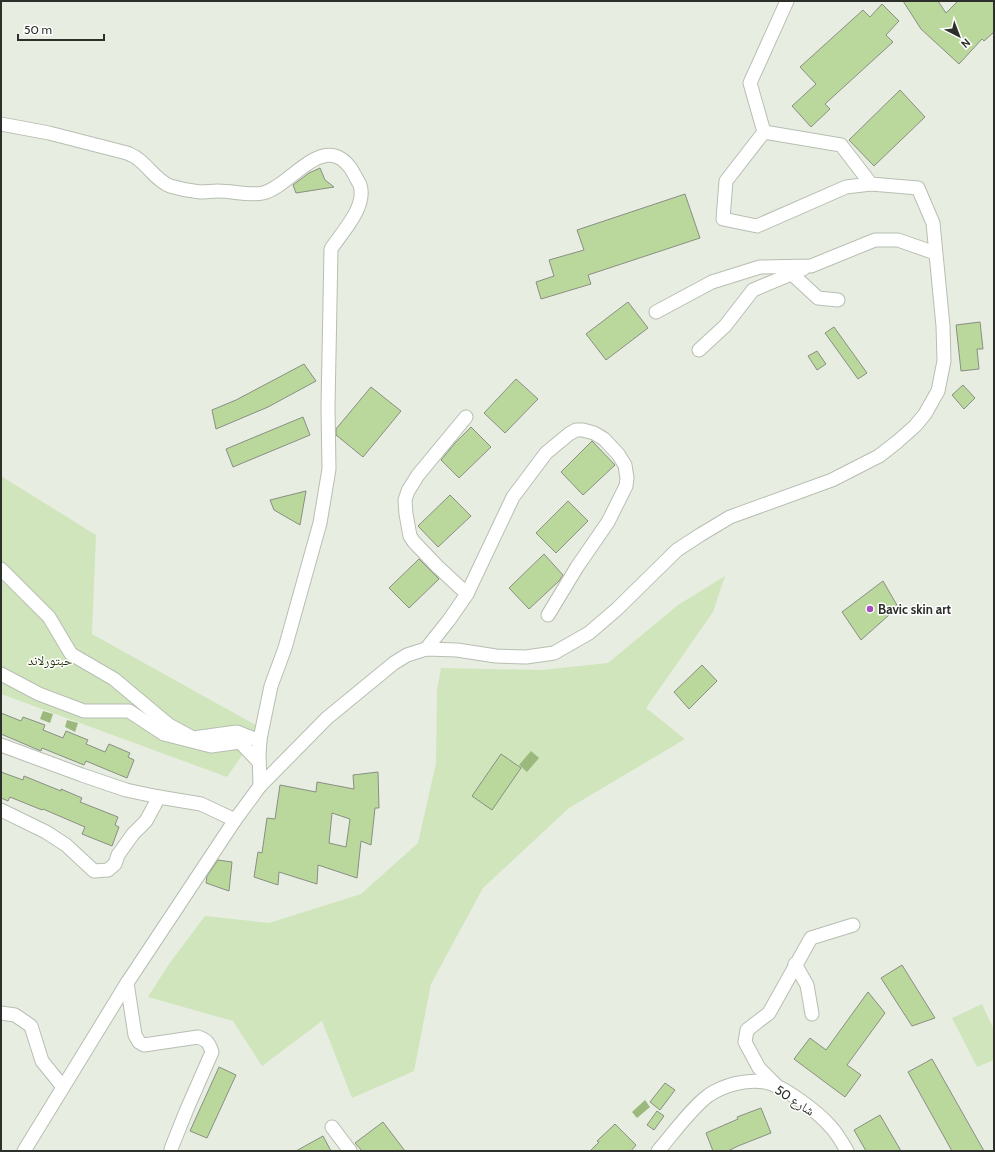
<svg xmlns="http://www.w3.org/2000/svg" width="995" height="1152" font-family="Cabin,'Noto Naskh Arabic',sans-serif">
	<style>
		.green { fill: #d0e5bc }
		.water { fill: #9bb97d }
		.building { fill: #bad89b; stroke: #898f84; fill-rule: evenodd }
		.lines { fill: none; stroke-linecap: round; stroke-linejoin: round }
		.street-casing { stroke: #b7beb2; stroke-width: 15 }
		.street { stroke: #fff; stroke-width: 13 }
		.poi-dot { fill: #a64ebb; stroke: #fff; stroke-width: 1.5 }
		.labels { text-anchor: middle; stroke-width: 3; stroke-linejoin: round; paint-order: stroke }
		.poi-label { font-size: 13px; font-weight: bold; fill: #2c2f2a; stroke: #fff; text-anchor: start }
		.park-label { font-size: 13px; fill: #1d3003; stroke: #fff }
		.street-label { font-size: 13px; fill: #2c2f2a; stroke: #fff }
	</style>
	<rect width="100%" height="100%" fill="#e7eee1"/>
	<g class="green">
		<polygon points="1,476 96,535 92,634 261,728 227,777 1,694"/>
		<polygon points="725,576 713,612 646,708 685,739 569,808 483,888 431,984 414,1071 352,1098 322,1021 262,1066 233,1021 148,997 169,964 205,916 269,923 361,894 418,843 436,763 437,690 441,668 541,670 608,663 678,605"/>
		<polygon points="982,1004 994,1030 994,1060 977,1067 952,1018"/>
	</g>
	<g class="water">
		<polygon points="43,711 53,714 50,723 40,719"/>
		<polygon points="67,720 78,723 75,732 65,727"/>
		<polygon points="531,751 539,758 527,772 519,765"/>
		<polygon points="645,1100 650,1107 637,1118 632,1112"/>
	</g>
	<g class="building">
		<polygon points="903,1 938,1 946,13 958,1 994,1 994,32 984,41 982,39 959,64 921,29"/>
		<polygon points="882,4 899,21 886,35 893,42 825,104 830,109 811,127 792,106 816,84 800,67 863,10 870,17"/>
		<polygon points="900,90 925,117 874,166 849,140"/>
		<polygon points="320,168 325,180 334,187 296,193 293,185 309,173"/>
		<polygon points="685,194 700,238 588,275 591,284 541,299 536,282 554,276 549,260 584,250 577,230"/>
		<polygon points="628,302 648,328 606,360 586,334"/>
		<polygon points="980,322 983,349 977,349 979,369 961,371 956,325"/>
		<polygon points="834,327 867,373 858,379 825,333"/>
		<polygon points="817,351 826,364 817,370 808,356"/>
		<polygon points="304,364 316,381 268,407 216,429 212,410 236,400"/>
		<polygon points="516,379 538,399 505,433 484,413"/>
		<polygon points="963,385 975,398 964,409 952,395"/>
		<polygon points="371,387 401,411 363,457 336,435 336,429"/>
		<polygon points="303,417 310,435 233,467 226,449"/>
		<polygon points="471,427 491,447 459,478 441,460 455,443"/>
		<polygon points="592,441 615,465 583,495 561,472"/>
		<polygon points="306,491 300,525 274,510 270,500"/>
		<polygon points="450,495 471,516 438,547 418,526"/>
		<polygon points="568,501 588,521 556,553 536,533"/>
		<polygon points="544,554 563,575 559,581 529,609 509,588"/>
		<polygon points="419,559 439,579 409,608 389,588"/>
		<polygon points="883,581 898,607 861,640 842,612"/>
		<polygon points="702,665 717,681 689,709 674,692"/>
		<polygon points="1,713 21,721 23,717 45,725 43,730 63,738 66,731 88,740 86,744 105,752 109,744 130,753 128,757 134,760 127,778 86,761 84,765 42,748 41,751 1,734"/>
		<polygon points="501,754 521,768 492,810 472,796"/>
		<polygon points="1,772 23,780 24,776 61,791 61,789 82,798 80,802 118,817 115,825 119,827 112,846 82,834 85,827 43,809 42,810 10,797 8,801 1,798"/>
		<path d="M378,772L379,808H375L371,845L361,841L357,878L318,865L317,884L279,872L278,885L254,877L258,852L262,853L267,818L275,819L280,785L316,792L317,782L354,789L353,775ZM332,813L350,819L346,847L329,843Z"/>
		<polygon points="218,860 232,862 229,891 206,883 207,876"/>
		<polygon points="902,965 935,1018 912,1026 881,978"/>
		<polygon points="868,992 885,1013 847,1065 861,1075 845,1097 794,1059 810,1038 826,1050"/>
		<polygon points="932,1059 984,1151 952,1151 908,1072"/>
		<polygon points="219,1067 236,1075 207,1138 190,1131"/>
		<polygon points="665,1083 675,1090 660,1110 650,1102"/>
		<polygon points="761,1108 771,1133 738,1146 728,1151 713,1151 706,1133 738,1119 737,1117"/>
		<polygon points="657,1111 664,1116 654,1130 647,1125"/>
		<polygon points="880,1115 901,1151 866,1151 854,1130"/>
		<polygon points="383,1122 405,1151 362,1151 355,1143"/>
		<polygon points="615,1124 636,1145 631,1151 590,1151 599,1142 597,1141"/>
		<polygon points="323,1136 331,1151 296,1151"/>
	</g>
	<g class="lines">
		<g class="street-casing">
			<g id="street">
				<path d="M1,124L49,133L127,153C131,155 135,156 138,159C149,167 157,181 170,186C180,189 190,191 200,192C206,192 212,191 218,191C233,191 249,196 263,193C285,188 312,149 335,156C343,158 351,167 354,174C356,178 358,181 360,185C367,207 342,232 331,249L328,408L329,469L320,523L285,648L271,686L260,739L259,755L260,786"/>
				<polyline points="764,132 750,83 787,1"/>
				<polyline points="792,274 818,298 838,300"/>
				<polyline points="656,312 712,282 760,267 811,266 875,240 898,240 935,253"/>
				<polyline points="699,350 725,326 753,290 803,269"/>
				<polyline points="466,417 418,475 408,491 405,500 406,514 410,536 414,542 437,566 467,594"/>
				<polyline points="1,569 49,617 71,654 114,679 169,725 193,738 237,732 260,741"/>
				<polyline points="426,649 449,620 467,594 513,497 546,453 569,434 576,430 583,430 594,433 604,439 618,454 625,465 627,478 626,486 608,522 577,567 548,615"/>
				<polyline points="1,674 39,694 84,711 129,711 164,734 211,746 240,742 259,762"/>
				<polyline points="1,745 82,775 126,790 159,797 201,804 235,820"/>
				<polyline points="1,810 46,832 66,845 94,871 108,870 115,864 118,855 133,834 146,821 159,797"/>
				<polyline points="795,964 807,985 812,1014"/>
				<path d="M127,983L135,1035L139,1042L144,1045L198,1037C207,1040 209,1043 212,1052L187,1109L171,1149"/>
				<polyline points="1,1013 15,1015 31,1026 42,1061 63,1087"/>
				<polyline points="776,1085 759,1068 745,1042 747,1030 769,1013 811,938 853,925"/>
				<polyline points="332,1127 350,1151"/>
				<polyline points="24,1151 127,983 235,820 260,786 327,718 394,663 407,655 426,649 457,650 496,656 526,657 554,653 589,633 617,609 677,550 700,535 730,517 832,480 879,456 897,442 915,426 925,414 938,391 944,361 943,326 933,223 918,188 871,184 846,187 757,226 723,219 726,181 764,132 841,145 871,184"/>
				<path d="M658,1151C672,1135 692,1107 709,1095C724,1085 746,1079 765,1082C782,1085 818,1112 830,1126C837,1133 842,1142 847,1151"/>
			</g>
		</g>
		<use href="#street" class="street"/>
	</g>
	<circle class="poi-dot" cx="870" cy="609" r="4"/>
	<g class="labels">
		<g class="poi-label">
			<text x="878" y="614">Bavic skin art</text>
		</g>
		<g class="park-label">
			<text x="50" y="665">حبتورلاند</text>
		</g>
		<g class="street-label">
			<text transform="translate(795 1100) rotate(33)" y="5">شارع 50</text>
		</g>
	</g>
	<rect width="995" height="1152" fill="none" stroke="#2c2f2a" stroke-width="4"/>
	<g transform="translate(959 36) rotate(138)" stroke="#ffffff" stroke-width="3" paint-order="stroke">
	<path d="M0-3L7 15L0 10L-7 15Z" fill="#2c2f2a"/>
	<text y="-6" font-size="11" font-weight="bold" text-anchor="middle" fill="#2c2f2a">N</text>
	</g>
	<path d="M18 34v6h86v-6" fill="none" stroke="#2c2f2a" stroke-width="2"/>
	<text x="24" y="34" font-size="12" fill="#2c2f2a" stroke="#ffffff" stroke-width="3" paint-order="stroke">50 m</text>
</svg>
